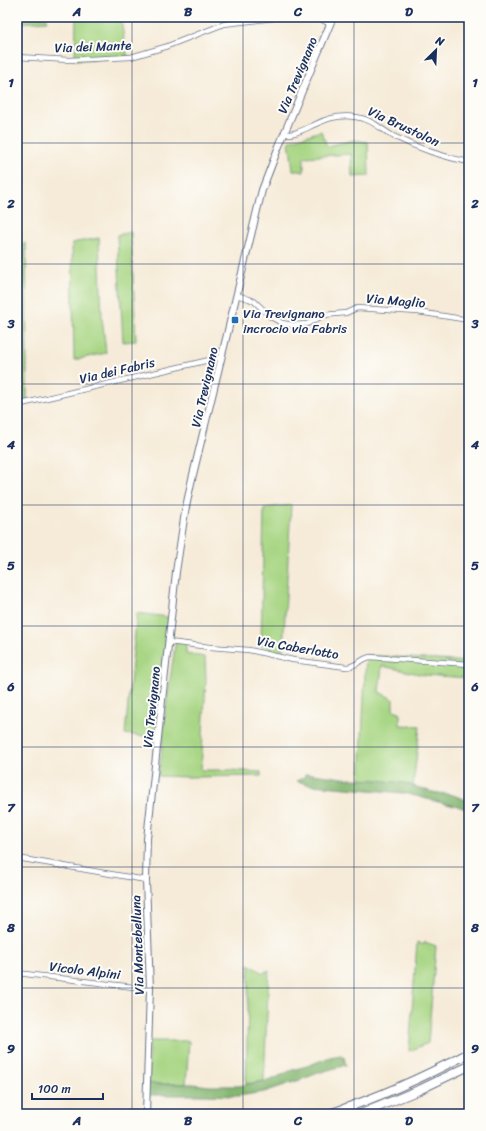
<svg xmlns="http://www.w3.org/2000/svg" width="486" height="1131" font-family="Sriracha,sans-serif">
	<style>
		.green { fill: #a8d684; stroke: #628271 }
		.forest { fill: #86b772; stroke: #507368 }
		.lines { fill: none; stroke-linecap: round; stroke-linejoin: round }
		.street-casing { stroke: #687189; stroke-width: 6 }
		.secondary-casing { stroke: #687189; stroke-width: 8 }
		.highway-casing { stroke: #687189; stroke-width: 10 }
		.street { stroke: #fff; stroke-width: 4.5 }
		.secondary { stroke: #fff; stroke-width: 6 }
		.highway { stroke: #fff; stroke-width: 8 }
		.grid { fill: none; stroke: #1b2f5e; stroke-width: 1; stroke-opacity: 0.55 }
		.poi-dot { fill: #1f6fb2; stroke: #fdfcf7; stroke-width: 1.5 }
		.labels { text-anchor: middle; stroke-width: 4; stroke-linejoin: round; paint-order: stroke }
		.street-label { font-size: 13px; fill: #1b2f5e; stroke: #fdfcf7 }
		.poi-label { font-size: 13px; fill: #1b2f5e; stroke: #fdfcf7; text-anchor: start }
		.neatline { fill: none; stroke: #1b2f5e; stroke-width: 1.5 }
		.grid-label { font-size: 13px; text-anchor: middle; font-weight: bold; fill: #1b2f5e }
	</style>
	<rect width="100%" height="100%" fill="#fdfcf7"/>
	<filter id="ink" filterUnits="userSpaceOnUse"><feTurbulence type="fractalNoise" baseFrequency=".025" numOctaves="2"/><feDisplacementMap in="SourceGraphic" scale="8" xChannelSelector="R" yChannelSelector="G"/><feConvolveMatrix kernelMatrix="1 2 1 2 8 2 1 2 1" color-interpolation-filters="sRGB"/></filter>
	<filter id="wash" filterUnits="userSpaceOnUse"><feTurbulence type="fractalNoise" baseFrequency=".012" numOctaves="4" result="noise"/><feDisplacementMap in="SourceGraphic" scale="16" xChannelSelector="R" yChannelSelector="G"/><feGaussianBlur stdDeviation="0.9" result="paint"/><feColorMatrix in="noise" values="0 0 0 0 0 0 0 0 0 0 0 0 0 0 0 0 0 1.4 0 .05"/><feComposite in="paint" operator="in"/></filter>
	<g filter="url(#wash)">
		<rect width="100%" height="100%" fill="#f6ebd8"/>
		<g class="green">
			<polygon points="17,17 47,17 47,21 17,23"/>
			<polygon points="76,17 121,17 125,47 128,57 75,60"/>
			<polygon points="321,131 327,146 354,140 368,142 369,176 352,177 351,154 304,157 304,172 293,170 289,141"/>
			<polygon points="131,232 136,341 123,342 117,235"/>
			<polygon points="99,238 102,317 106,353 74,360 72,243"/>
			<polygon points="17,243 26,244 27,400 17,402"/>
			<polygon points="291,505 283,651 269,651 269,646 261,645 264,508"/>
			<polygon points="137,613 168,617 167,643 157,712 155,738 125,734"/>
			<polygon points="176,639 186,644 186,654 205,657 206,679 201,770 230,770 261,772 261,776 189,777 158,776 161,758 165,713"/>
			<path d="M366,655L469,662V678L424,675L382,666L379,692L393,699V710L400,712V725L420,726L413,786C395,781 378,781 360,779Z"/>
			<polygon points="417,942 423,945 425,942 436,946 428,1043 409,1051"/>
			<polygon points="249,964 263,973 269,970 264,1081 246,1084"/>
			<polygon points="149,1041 189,1041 186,1084 155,1084 148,1083"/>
		</g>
		<g class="forest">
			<polygon points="305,774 312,774 351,779 379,780 403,783 432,792 453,795 469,801 469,809 463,808 449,803 454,806 404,793 311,785 297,781 302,778 304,778"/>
			<polygon points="341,1055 344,1057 346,1065 318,1073 303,1079 264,1092 238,1096 205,1095 147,1095 148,1083 155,1084 193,1084 209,1086 239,1086 271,1080 292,1070 307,1066 330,1057"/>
		</g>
	</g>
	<g filter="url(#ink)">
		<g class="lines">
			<g class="street-casing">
				<g id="street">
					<polyline points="312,17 319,18 330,24"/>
					<polyline points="17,57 69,60 131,57 165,47 224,24 284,17"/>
					<path d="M284,134C296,135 306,128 316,124C328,118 342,115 355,117C370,118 381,129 393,136C417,148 443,157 469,162"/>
					<polyline points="237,295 249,299 254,301 271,317 282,323 293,325 307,324 324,315 346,313 357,308 418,312 469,320"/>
					<polyline points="17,405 222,357"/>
					<path d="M169,642L210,647L249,650L293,660L346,667C356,667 361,659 370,657L469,664"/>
					<polyline points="17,858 146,880"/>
					<polyline points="17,973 150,989"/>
				</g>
			</g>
			<g class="secondary-casing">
				<polyline id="secondary" points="146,1114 150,989 146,880 147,839 176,572 185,512 191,483 262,190 279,146 333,17"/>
			</g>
			<g class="highway-casing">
				<g id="highway">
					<path d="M329,1114C377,1098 424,1077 469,1053"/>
					<polyline points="361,1114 419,1090 469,1066"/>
				</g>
			</g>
			<use href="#street" class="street"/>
			<use href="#secondary" class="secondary"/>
			<use href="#highway" class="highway"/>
		</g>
	</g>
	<path class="grid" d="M132,17V1114M243,17V1114M354,17V1114M17,143H469M17,264H469M17,384H469M17,505H469M17,626H469M17,747H469M17,867H469M17,988H469"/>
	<rect class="poi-dot" x="231" y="316" width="8" height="8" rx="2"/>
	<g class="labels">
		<g class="street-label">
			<text transform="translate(93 46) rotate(-2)" y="5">Via dei Mante</text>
			<text transform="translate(297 75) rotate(-67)" y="5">Via Trevignano</text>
			<text transform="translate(404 126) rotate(25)" y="5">Via Brustolon</text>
			<text transform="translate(396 300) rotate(5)" y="5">Via Maglio</text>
			<text transform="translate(117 370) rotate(-13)" y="5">Via dei Fabris</text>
			<text transform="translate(204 387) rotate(-77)" y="5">Via Trevignano</text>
			<text transform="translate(298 647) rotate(10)" y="5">Via Caberlotto</text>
			<text transform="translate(151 707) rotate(-84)" y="5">Via Trevignano</text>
			<text transform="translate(137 945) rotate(-92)" y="5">Via Montebelluna</text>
			<text transform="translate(85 970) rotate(7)" y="5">Vicolo Alpini</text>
		</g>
		<g class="poi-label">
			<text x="243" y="318">Via Trevignano<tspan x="243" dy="15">incrocio via Fabris</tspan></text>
		</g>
	</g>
	<rect width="486" height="1131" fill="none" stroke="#fdfcf7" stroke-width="44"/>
	<g transform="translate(436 50) rotate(24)" stroke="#fdfcf7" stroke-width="3" paint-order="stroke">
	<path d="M0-3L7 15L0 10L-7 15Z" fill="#1b2f5e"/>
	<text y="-6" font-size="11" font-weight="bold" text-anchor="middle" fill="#1b2f5e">N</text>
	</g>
	<path d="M32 1093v6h71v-6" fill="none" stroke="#1b2f5e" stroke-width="2"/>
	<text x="38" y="1093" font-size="12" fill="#1b2f5e" stroke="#fdfcf7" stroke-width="3" paint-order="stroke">100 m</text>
	<rect x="22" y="22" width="442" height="1087" class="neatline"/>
	<g class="grid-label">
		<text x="77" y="16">A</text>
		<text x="188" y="16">B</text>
		<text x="298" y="16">C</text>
		<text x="409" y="16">D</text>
		<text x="11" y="87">1</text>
		<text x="475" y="87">1</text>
		<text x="11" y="208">2</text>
		<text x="475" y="208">2</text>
		<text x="11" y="328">3</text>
		<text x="475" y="328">3</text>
		<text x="11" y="449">4</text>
		<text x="475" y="449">4</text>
		<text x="11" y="570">5</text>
		<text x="475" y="570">5</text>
		<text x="11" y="691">6</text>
		<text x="475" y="691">6</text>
		<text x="11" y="812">7</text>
		<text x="475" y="812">7</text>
		<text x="11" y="932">8</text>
		<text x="475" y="932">8</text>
		<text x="11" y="1053">9</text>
		<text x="475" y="1053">9</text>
		<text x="77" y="1125">A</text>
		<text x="188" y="1125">B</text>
		<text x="298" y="1125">C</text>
		<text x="409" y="1125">D</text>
	</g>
</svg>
